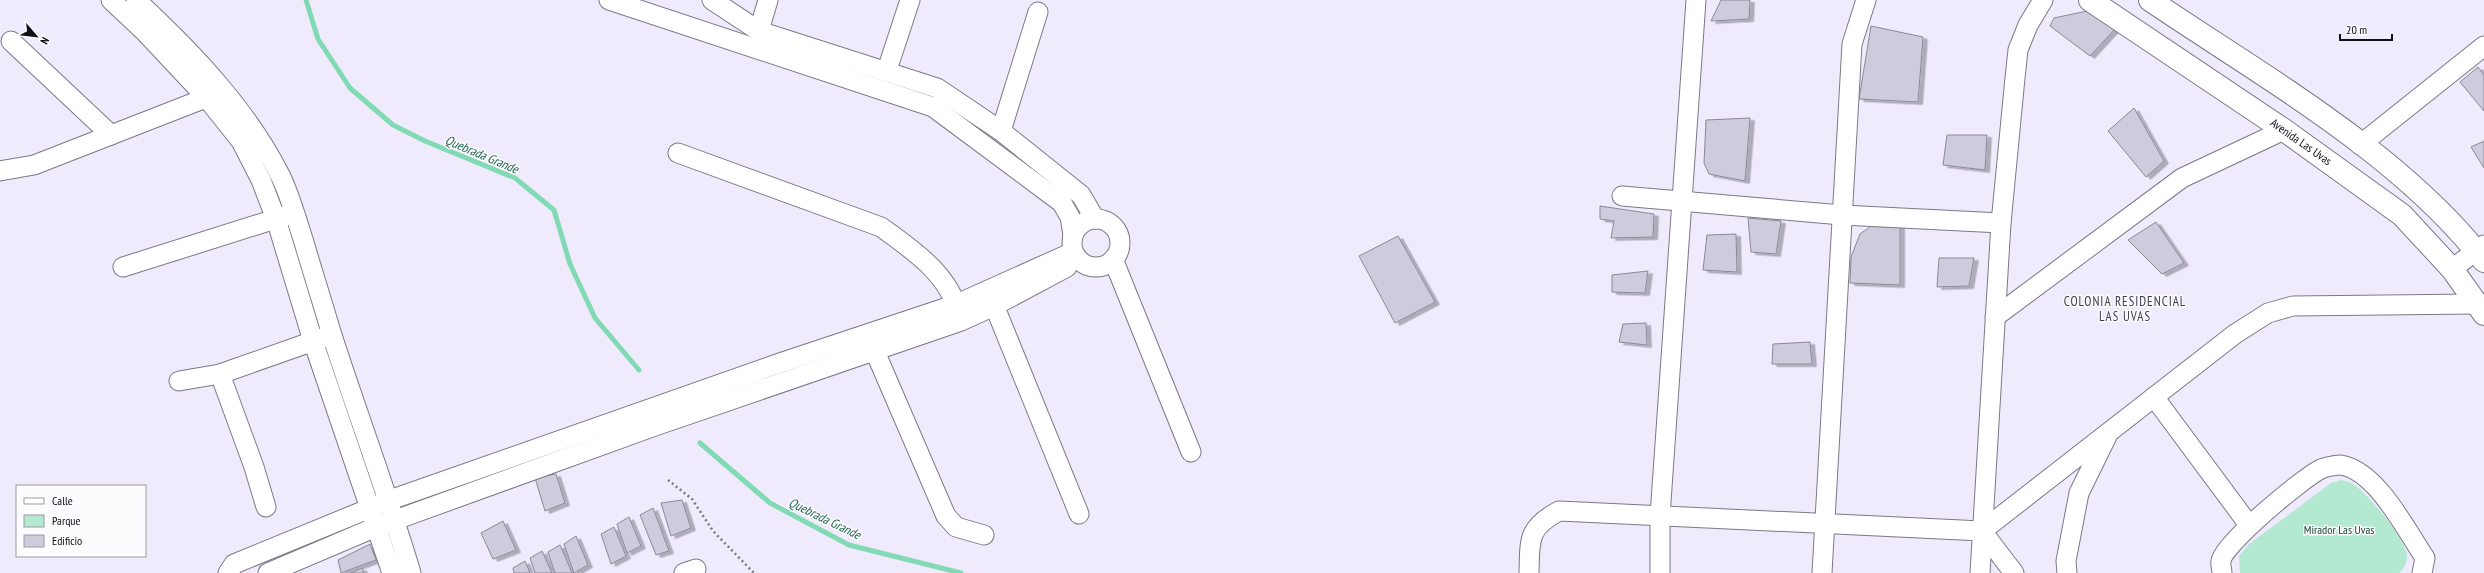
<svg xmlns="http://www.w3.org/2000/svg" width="2484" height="573" font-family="'PT Sans Narrow',sans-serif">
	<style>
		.green { fill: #b3e9d0 }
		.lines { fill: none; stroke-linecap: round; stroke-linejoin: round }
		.stream { stroke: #82dab4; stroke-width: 5 }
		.building { fill: #cecbdc; stroke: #8b8897; filter: url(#shadow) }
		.street-casing { stroke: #7c7888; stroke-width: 21 }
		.secondary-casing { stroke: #7c7888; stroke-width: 24 }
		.path { stroke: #797681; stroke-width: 2.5; stroke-dasharray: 2 3; stroke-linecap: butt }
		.street { stroke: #fff; stroke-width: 19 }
		.secondary { stroke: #fff; stroke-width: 22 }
		.labels { text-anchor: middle; stroke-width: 3; stroke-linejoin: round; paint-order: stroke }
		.street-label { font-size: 12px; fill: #0f0e13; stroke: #fcfbfe }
		.park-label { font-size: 12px; fill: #1d4334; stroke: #fcfbfe }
		.water-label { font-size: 13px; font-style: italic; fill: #22654c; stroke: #fcfbfe }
		.neighbourhood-label { font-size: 13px; letter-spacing: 1px; fill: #3e3b49; stroke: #fcfbfe }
	</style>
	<defs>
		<filter id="shadow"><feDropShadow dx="4.5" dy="2.5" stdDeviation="0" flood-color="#0004"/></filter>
	</defs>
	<rect width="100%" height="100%" fill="#efebfd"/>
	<path class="green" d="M2341,480C2345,481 2350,482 2353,484C2367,492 2407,541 2407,556C2407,563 2404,569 2399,573H2240L2239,556L2249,544L2331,483Z"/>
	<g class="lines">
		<g class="stream">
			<polyline points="306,0 318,39 350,88 393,125 425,141 515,178 554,210 570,264 595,318 639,370"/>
			<polyline points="700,443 770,503 849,545 961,573"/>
		</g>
	</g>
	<g class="building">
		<polygon points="1721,0 1750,0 1749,19 1711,21"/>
		<polygon points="2087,11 2116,28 2090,56 2050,26 2054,18"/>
		<polygon points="1871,26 1923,37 1918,102 1859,99"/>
		<polygon points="2478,67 2484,75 2484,111 2460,82"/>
		<polygon points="2134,108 2164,161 2146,177 2108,131"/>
		<polygon points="1750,118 1745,181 1709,174 1704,163 1706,120"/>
		<polygon points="1947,135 1987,135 1985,170 1943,165"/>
		<polygon points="2484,141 2484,168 2471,147"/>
		<polygon points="1600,206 1654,214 1653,237 1611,238 1614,221 1600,219"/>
		<polygon points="1748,218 1781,221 1776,254 1751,252"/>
		<polygon points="2156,222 2184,263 2162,274 2128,240"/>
		<polygon points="1874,224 1900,225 1900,285 1850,283 1851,257 1860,234"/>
		<polygon points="1736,234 1737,272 1703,270 1707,235"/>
		<polygon points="1398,236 1435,302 1395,323 1359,256"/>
		<polygon points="1939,258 1974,258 1969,286 1937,287"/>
		<polygon points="1648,271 1645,293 1612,292 1612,275"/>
		<polygon points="1646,323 1647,345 1619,342 1623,324"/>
		<polygon points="1810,342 1812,364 1772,364 1773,344"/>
		<polygon points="556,474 565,503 545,511 535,478"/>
		<polygon points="682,500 691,528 671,536 661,503"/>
		<polygon points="653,508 669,551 656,555 640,515"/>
		<polygon points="629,517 641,546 627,553 617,524"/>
		<polygon points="503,521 516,550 493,559 481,533"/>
		<polygon points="614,527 626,556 611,564 601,534"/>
		<polygon points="576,536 588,565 574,573 564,544"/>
		<polygon points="370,544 376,560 341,573 338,560"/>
		<polygon points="560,545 572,573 555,573 548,552"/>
		<polygon points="542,551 552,573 535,573 530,558"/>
		<polygon points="525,561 530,573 514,573 513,568"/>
		<polygon points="362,568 364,573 351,573"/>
	</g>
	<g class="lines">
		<g class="street-casing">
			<g id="street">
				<polyline points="111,0 144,31 206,97 241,141 261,180 276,219 313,341 392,573"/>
				<path d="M136,0C190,50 247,109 280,175C290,195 296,218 303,239C312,270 322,301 331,332C357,413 387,492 411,573"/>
				<polyline points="609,0 933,107 1062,203 1070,217 1073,235"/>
				<polyline points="712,0 759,31 937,88 1001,131 1081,195 1095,219"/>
				<polyline points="759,31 768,0"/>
				<polyline points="11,41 111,135"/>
				<polyline points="887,70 910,0"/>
				<polyline points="1001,131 1038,12"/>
				<polyline points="2360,145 2484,46"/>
				<path d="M678,153L881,227C913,250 950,275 959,315"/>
				<polyline points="0,171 34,165 216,94"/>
				<polyline points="1622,196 1842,215 2001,223"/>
				<circle cx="1096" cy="243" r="24"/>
				<polyline points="1113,259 1191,452"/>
				<polyline points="123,267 288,215"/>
				<polyline points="2452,269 2484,245"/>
				<polyline points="990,295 1079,514"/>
				<polyline points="1995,317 2182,178 2284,130"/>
				<polyline points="870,340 946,516 956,527 984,535"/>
				<polyline points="220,374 254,467 266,507"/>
				<polyline points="179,381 220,374 325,337"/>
				<polyline points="2154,397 2249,525"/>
				<polyline points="1982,531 2014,573"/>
				<polyline points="228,573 234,564 390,500 777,364 957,304 1073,252"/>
				<polyline points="268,573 376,527 655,426 961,321 994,306 1067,267"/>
				<polyline points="684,573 696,569"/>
				<path d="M1529,573C1530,540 1527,528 1559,511L1982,531L2235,334L2268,313L2293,306L2475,304"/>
				<polyline points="1660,573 1660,516 1696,0"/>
				<polyline points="1822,573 1852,44 1866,0"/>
				<polyline points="1980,573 2001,223 2015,78 2018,50 2028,25 2043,0"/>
				<polyline points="2067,573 2066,561 2079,493 2107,436"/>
				<path d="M2222,573C2222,569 2220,564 2221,561C2223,544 2304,477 2321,469C2325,467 2337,465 2341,465C2377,471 2406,530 2425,558L2422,573"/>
			</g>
		</g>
		<g class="secondary-casing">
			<g id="secondary">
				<polyline points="2090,0 2284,130 2402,215 2452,269 2484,314"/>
				<path d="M2150,0C2262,76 2400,153 2484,261"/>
			</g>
		</g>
		<polyline class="path" points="668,480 692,499 713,531 754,573"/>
		<use href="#street" class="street"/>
		<use href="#secondary" class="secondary"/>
	</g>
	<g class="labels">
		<g class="street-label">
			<text transform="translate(2301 142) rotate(35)" y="4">Avenida Las Uvas</text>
		</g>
		<g class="park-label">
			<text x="2339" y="534">Mirador Las Uvas</text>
		</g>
		<g class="water-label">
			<text transform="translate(482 154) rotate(23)" y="5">Quebrada Grande</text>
			<text transform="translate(825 518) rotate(26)" y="5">Quebrada Grande</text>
		</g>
		<g class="neighbourhood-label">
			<text x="2125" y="306">COLONIA RESIDENCIAL<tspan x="2125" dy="15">LAS UVAS</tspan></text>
		</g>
	</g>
	<rect x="16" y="485" width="130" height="72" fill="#fcfbfe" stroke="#9d9ca0"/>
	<rect x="24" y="498" width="20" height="6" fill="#ffffff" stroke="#9d9ca0"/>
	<text x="52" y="505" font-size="12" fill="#0f0e13">Calle</text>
	<rect x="24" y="515" width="20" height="12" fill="#b3e9d0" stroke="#9d9ca0"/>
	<text x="52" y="525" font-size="12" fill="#0f0e13">Parque</text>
	<rect x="24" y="535" width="20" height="12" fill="#cecbdc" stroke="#9d9ca0"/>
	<text x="52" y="545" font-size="12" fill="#0f0e13">Edificio</text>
	<g transform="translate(36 36) rotate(118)" stroke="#fcfbfe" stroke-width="3" paint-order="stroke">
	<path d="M0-3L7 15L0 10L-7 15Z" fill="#0f0e13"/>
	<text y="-6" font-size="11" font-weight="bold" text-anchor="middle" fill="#0f0e13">N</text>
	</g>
	<path d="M2340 34v6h52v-6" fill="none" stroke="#0f0e13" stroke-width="2"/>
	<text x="2346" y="34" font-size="12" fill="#0f0e13" stroke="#fcfbfe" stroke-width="3" paint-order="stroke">20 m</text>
</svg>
